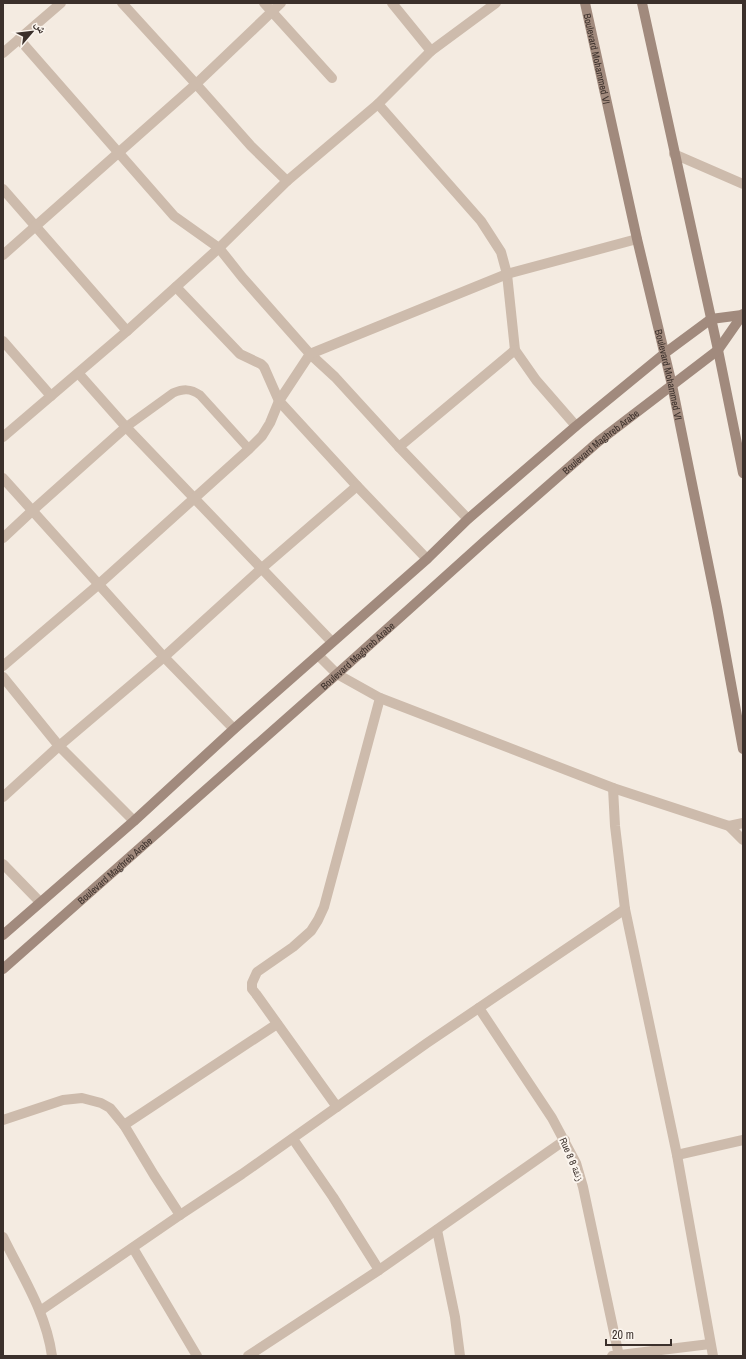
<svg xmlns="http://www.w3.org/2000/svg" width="746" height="1359" font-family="'Archivo Narrow','Noto Naskh Arabic',sans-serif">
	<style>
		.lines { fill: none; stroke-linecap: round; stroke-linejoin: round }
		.lane { stroke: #cdbbac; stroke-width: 9 }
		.street { stroke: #cdbbac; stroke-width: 10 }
		.secondary { stroke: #a18a7d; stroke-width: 10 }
		.labels { text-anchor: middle; stroke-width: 4; stroke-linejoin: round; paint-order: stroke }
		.street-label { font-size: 10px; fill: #3b302b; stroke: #fbf5ee }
	</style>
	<rect width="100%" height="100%" fill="#f4ebe1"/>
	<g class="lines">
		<path class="lane" d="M126,427L173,393C183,389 190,388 200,395L249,449"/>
		<g class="street">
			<polyline points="122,3 196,84 251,146 287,181"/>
			<polyline points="264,3 332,78"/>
			<polyline points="392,3 431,51"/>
			<polyline points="19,39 174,216 219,248 242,277 310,354 335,377 399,447 468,519"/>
			<polyline points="3,53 61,3"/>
			<polyline points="378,104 481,221 501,252 507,274 515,350 536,380 576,426"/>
			<polyline points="674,154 743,184"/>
			<polyline points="3,189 127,331"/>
			<polyline points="3,255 196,84 281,3"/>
			<polyline points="176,287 240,354 261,364 264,367 279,401 357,486 427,559"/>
			<polyline points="3,341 51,396"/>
			<polyline points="79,374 126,427 332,642"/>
			<polyline points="3,437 127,331 219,248 287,181 378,104 431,51 496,3"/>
			<polyline points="399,447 515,350"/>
			<polyline points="3,478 164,657 234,729"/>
			<polyline points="3,538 33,510 126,427"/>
			<polyline points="318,655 337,674 380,698 613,788 729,826 743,840"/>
			<polyline points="3,666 98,585 249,449 262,436 270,423 279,401 310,354 507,274 637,239"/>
			<polyline points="3,677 59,746 134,821"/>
			<polyline points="613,788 615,826 625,909 677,1155 713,1356"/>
			<polyline points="3,797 59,746 164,657 262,568 357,486"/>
			<polyline points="729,826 743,823"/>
			<polyline points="3,864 40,902"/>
			<polyline points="479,1008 552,1118 576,1163 583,1187 619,1356"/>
			<polyline points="337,1107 256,994 252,989 252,983 257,972 293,947 311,931 318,920 324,907 380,698"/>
			<polyline points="3,1120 63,1100 82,1098 101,1103 110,1108 124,1125 154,1175 180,1215"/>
			<polyline points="124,1125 277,1024"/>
			<polyline points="293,1139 333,1197 379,1270"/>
			<polyline points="677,1155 743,1140"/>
			<polyline points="437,1230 455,1317 460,1356"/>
			<path d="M3,1237C22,1276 46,1312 52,1356"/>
			<polyline points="133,1248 197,1356"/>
			<polyline points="40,1311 180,1215 242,1174 427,1043 625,909"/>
			<polyline points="248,1356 379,1270 565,1140"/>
			<polyline points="612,1356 710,1344"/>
		</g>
		<g class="secondary">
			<path id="s1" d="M585,3L637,239L672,385L717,607L743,749"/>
			<polyline points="642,3 718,350 743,473"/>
			<polyline points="3,935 134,821 234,729 427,559 468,519 576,426 665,353 711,319 742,315"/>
			<path id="s2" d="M3,969L337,674L486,540L599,441L718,350L743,314"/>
		</g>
	</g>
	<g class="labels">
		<g class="street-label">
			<text dy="4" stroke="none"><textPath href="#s1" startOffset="57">Boulevard Mohammed VI</textPath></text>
			<text dy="4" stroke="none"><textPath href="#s1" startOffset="381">Boulevard Mohammed VI</textPath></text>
			<text dy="4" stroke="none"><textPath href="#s2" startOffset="797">Boulevard Maghreb Arabe</textPath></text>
			<text dy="4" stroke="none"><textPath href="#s2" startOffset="473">Boulevard Maghreb Arabe</textPath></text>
			<text dy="4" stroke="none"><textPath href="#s2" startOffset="149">Boulevard Maghreb Arabe</textPath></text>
			<text transform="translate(572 1159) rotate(67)" y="4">Rue 8 8 زنقة</text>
		</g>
	</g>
	<rect width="746" height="1359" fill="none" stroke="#3b302b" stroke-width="8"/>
	<g transform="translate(32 32) rotate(62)" stroke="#fbf5ee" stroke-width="3" paint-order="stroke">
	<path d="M0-3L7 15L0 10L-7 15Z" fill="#3b302b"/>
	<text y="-6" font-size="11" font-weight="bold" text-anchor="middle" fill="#3b302b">ش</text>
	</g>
	<path d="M606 1339v6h65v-6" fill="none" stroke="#3b302b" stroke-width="2"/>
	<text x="612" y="1339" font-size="12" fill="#3b302b" stroke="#fbf5ee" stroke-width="3" paint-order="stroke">20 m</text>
</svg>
